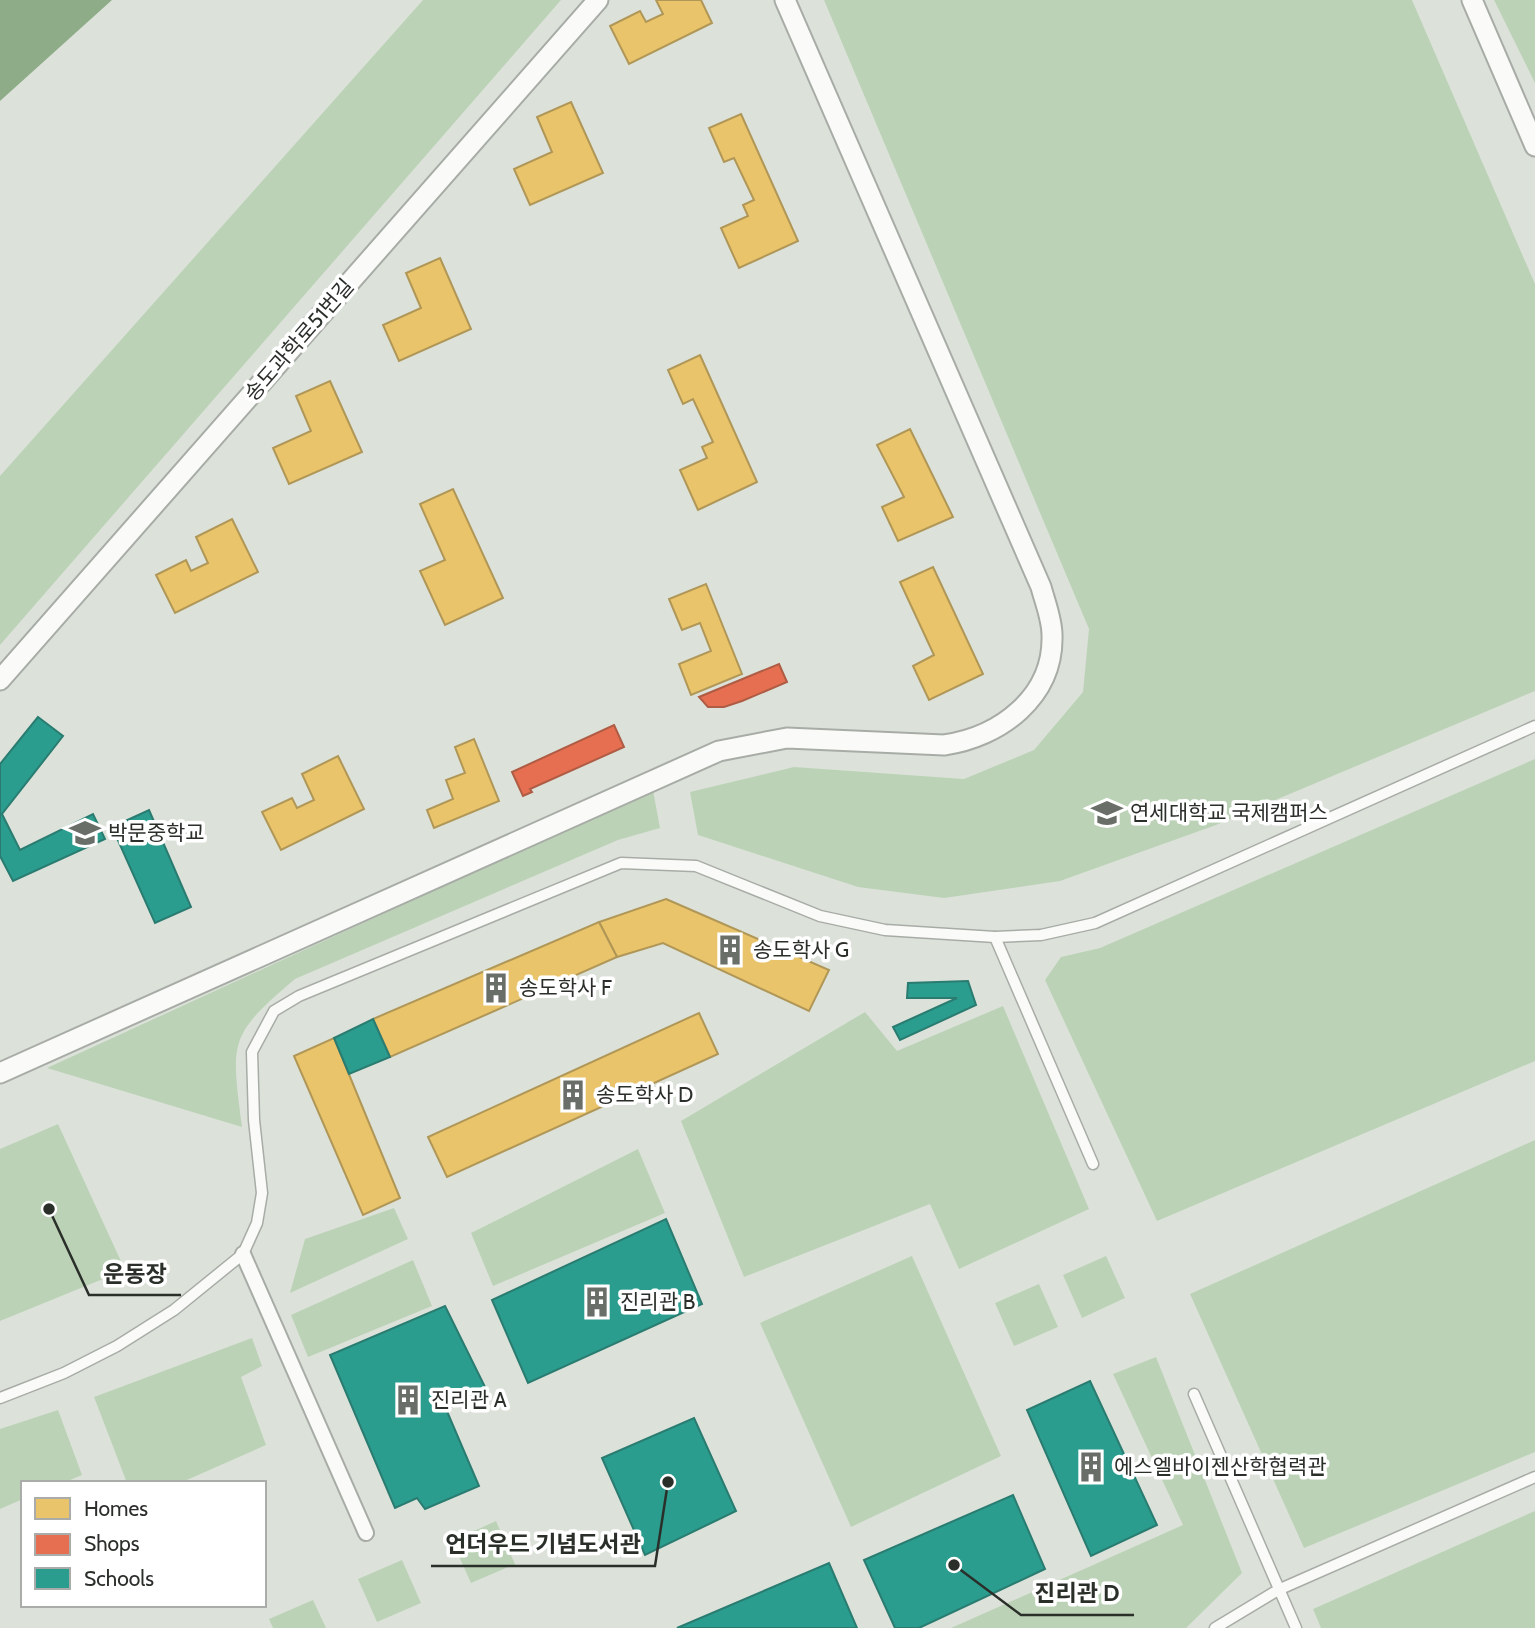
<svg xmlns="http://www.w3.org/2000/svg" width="1535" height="1628" font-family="Cabin,'Noto Sans KR',sans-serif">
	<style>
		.green { fill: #bcd2b7 }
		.water { fill: #8eac87 }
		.homes { fill: #e9c46a; stroke: #b09757; stroke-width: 2 }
		.shops { fill: #e76f51; stroke: #af5c45; stroke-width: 2 }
		.schools { fill: #2a9d8f; stroke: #2a7c71; stroke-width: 2 }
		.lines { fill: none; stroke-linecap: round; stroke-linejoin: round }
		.service-casing { stroke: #a8aca6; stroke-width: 13 }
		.pedestrian-casing { stroke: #a8aca6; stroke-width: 18 }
		.minor-casing { stroke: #a8aca6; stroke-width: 23 }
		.service { stroke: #fafbf9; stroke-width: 10 }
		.pedestrian { stroke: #fafbf9; stroke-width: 14 }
		.minor { stroke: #fafbf9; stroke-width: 19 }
		.labels { text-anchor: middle; stroke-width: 7; stroke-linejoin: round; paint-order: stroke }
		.street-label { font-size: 21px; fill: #2b2f2a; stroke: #fff }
		.poi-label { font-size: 21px; fill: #2b2f2a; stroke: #fff; text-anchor: start }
		.leader { fill: none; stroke: #2b2f2a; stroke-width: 2.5 }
		.callout-dot { fill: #2b2f2a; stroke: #fff; stroke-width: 2.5 }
		.callout-label { font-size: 23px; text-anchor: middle; font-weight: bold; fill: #2b2f2a; stroke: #fff; stroke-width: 7; stroke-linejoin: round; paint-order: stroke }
	</style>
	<rect width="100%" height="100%" fill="#dce2da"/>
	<g class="green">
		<polygon points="423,0 561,0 0,645 0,476"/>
		<polygon points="824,0 1412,0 1535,284 1535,691 1216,825 1060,881 944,898 858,887 698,835 690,792 794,767 964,779 1034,750 1083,692 1089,629"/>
		<polygon points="1494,0 1535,0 1535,83"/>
		<polygon points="1535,759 1535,1061 1157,1221 1045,980 1061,957 1100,948"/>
		<path d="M653,790L660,828L618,840L295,979C228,1036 231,1041 242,1127L47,1068Z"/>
		<polygon points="1003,1006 1089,1209 959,1269 930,1204 744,1277 681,1121 865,1012 897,1051"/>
		<polygon points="58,1124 125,1270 0,1321 0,1149"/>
		<polygon points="1535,1140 1535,1452 1304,1548 1190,1294"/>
		<polygon points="638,1149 665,1213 493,1286 471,1233"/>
		<polygon points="394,1208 408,1239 290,1293 305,1239"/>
		<polygon points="912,1256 1001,1456 851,1527 760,1323"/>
		<polygon points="1106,1256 1125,1298 1082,1318 1063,1275"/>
		<polygon points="413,1260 432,1306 308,1357 291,1315"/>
		<polygon points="1039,1284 1058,1327 1014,1346 995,1303"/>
		<polygon points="252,1338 262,1366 241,1377 266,1445 180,1483 127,1483 94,1397"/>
		<polygon points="1156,1357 1242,1573 1186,1628 951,1628 1183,1525 1113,1374"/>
		<polygon points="58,1410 82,1475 63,1483 23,1483 23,1499 0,1509 0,1429"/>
		<polygon points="1535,1511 1535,1628 1321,1628 1313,1609"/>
		<polygon points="496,1521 515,1564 471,1583 452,1541"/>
		<polygon points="402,1560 421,1603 377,1622 358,1579"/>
		<polygon points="313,1600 326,1628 273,1628 269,1619"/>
	</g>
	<polygon class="water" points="0,0 112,0 0,101"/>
	<g class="homes">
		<polygon points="656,0 701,0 712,23 629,64 610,26 640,11 646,22 663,14"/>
		<polygon points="571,102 603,173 530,205 514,169 552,152 537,117"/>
		<polygon points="741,114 798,241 739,268 721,228 748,216 743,205 754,200 734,158 724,162 709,128"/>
		<polygon points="440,258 471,329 399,361 383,325 421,308 406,273"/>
		<polygon points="700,355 757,482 698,510 680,470 707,458 702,447 713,442 693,399 683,404 668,370"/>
		<polygon points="330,381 362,452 289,484 273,448 311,431 296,396"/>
		<polygon points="910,429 953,517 898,541 882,507 904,497 877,445"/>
		<polygon points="453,489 503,598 445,625 420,571 445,560 420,504"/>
		<polygon points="232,519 258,572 175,613 156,575 186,560 191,571 208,563 196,537"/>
		<polygon points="933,567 983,674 929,700 913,666 934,655 900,582"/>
		<polygon points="706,584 742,674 691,695 679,664 711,651 700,623 682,630 669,599"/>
		<polygon points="474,739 499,801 434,828 427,810 453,799 446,780 465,773 455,747"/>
		<polygon points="338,756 364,809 281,850 262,812 292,798 297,808 314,800 302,774"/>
		<polygon points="666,899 829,970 809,1011 663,943 617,957 599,922"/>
		<polygon points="599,922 617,957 390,1057 373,1019"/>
		<polygon points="699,1013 718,1054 447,1177 428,1137"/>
		<polygon points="334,1038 400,1198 363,1215 294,1056"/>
	</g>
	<g class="shops">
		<polygon points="779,664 787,682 742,701 724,707 708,707 699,697"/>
		<polygon points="614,725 624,747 530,789 532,792 523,796 512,772"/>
	</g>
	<g class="schools">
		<polygon points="38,717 63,736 2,814 20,850 93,814 105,839 13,881 0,856 0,764"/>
		<polygon points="149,810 191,907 155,923 112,827"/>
		<polygon points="968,981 976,1005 900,1040 893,1027 957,998 907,998 908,983"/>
		<polygon points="373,1019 390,1057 349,1074 334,1038"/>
		<polygon points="666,1219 702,1304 528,1383 492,1300"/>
		<polygon points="445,1306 487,1391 446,1409 479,1486 425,1509 417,1498 395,1508 330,1355"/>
		<polygon points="1090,1381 1157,1525 1091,1556 1027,1410"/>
		<polygon points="694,1418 736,1511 645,1555 602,1458"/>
		<polygon points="1013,1495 1045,1569 919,1628 895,1628 864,1560"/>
		<polygon points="829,1563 857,1628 677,1628"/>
	</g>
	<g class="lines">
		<g class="service-casing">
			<g id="service">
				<polyline points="995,937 1093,1164"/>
				<polyline points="1194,1394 1296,1628"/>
				<polyline points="0,1398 64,1373 117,1346 174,1310 243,1254 257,1223 262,1193 254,1120 252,1052 274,1011 299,996 621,863 696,866 820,916 885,930 995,937 1041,935 1095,923 1535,726"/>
				<polyline points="1215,1628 1278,1590 1535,1477"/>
			</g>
		</g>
		<g class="pedestrian-casing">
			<polyline id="pedestrian" points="243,1254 366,1533"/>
		</g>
		<g class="minor-casing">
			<g id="minor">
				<polyline points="1472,0 1535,146"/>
				<polyline points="0,680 598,0"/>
				<path d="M0,1073L719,751L787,738L944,745C1000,737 1054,697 1052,635C1052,619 1045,602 1041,587L785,0"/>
			</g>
		</g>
		<use href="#service" class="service"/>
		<use href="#pedestrian" class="pedestrian"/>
		<use href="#minor" class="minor"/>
	</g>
	<defs>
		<g id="university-bare" transform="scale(2.415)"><path d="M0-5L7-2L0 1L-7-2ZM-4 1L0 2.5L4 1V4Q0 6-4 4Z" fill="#696e68" stroke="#fff" stroke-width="2.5" paint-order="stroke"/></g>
		<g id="school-bare" transform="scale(2.415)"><path d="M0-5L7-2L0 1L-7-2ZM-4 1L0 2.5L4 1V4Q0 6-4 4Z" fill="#696e68" stroke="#fff" stroke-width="2.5" paint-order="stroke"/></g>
		<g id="building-bare" transform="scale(2.415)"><path d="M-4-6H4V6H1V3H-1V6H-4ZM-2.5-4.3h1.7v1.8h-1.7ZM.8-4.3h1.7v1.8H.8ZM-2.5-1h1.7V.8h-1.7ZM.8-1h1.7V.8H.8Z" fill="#696e68" stroke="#fff" stroke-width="2.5" paint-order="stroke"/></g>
	</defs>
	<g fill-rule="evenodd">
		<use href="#university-bare" x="1107" y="813"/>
		<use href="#school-bare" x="85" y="833"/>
		<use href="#building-bare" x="730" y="950"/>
		<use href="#building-bare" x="496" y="988"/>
		<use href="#building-bare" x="573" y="1095"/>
		<use href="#building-bare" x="597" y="1302"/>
		<use href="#building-bare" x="408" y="1400"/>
		<use href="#building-bare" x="1091" y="1467"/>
	</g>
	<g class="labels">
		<g class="street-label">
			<text transform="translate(299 340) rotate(-49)" y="7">송도과학로51번길</text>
		</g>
		<g class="poi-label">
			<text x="1130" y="820">연세대학교 국제캠퍼스</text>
			<text x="108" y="840">박문중학교</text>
			<text x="753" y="957">송도학사 G</text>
			<text x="519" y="995">송도학사 F</text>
			<text x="596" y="1102">송도학사 D</text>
			<text x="620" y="1309">진리관 B</text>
			<text x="431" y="1407">진리관 A</text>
			<text x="1114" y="1474">에스엘바이젠산학협력관</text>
		</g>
	</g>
	<path class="leader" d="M49 1209L89 1295H181M668 1482L655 1566H431M954 1565L1021 1615H1134"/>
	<g class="callout-dot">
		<circle cx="49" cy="1209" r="7"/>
		<circle cx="668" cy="1482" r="7"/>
		<circle cx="954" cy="1565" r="7"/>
	</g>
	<g class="callout-label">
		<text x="135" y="1282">운동장</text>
		<text x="543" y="1552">언더우드 기념도서관</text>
		<text x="1077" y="1601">진리관 D</text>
	</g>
	<rect x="21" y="1481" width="245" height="126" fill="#ffffff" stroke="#aaacaa" stroke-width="2"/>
	<rect x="35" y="1498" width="35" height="21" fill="#e9c46a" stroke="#aaacaa" stroke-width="2"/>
	<text x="84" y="1516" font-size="21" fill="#2b2f2a">Homes</text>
	<rect x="35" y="1534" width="35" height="21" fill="#e76f51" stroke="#aaacaa" stroke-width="2"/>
	<text x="84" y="1551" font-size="21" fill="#2b2f2a">Shops</text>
	<rect x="35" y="1568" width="35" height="21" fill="#2a9d8f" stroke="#aaacaa" stroke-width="2"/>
	<text x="84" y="1586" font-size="21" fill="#2b2f2a">Schools</text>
</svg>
